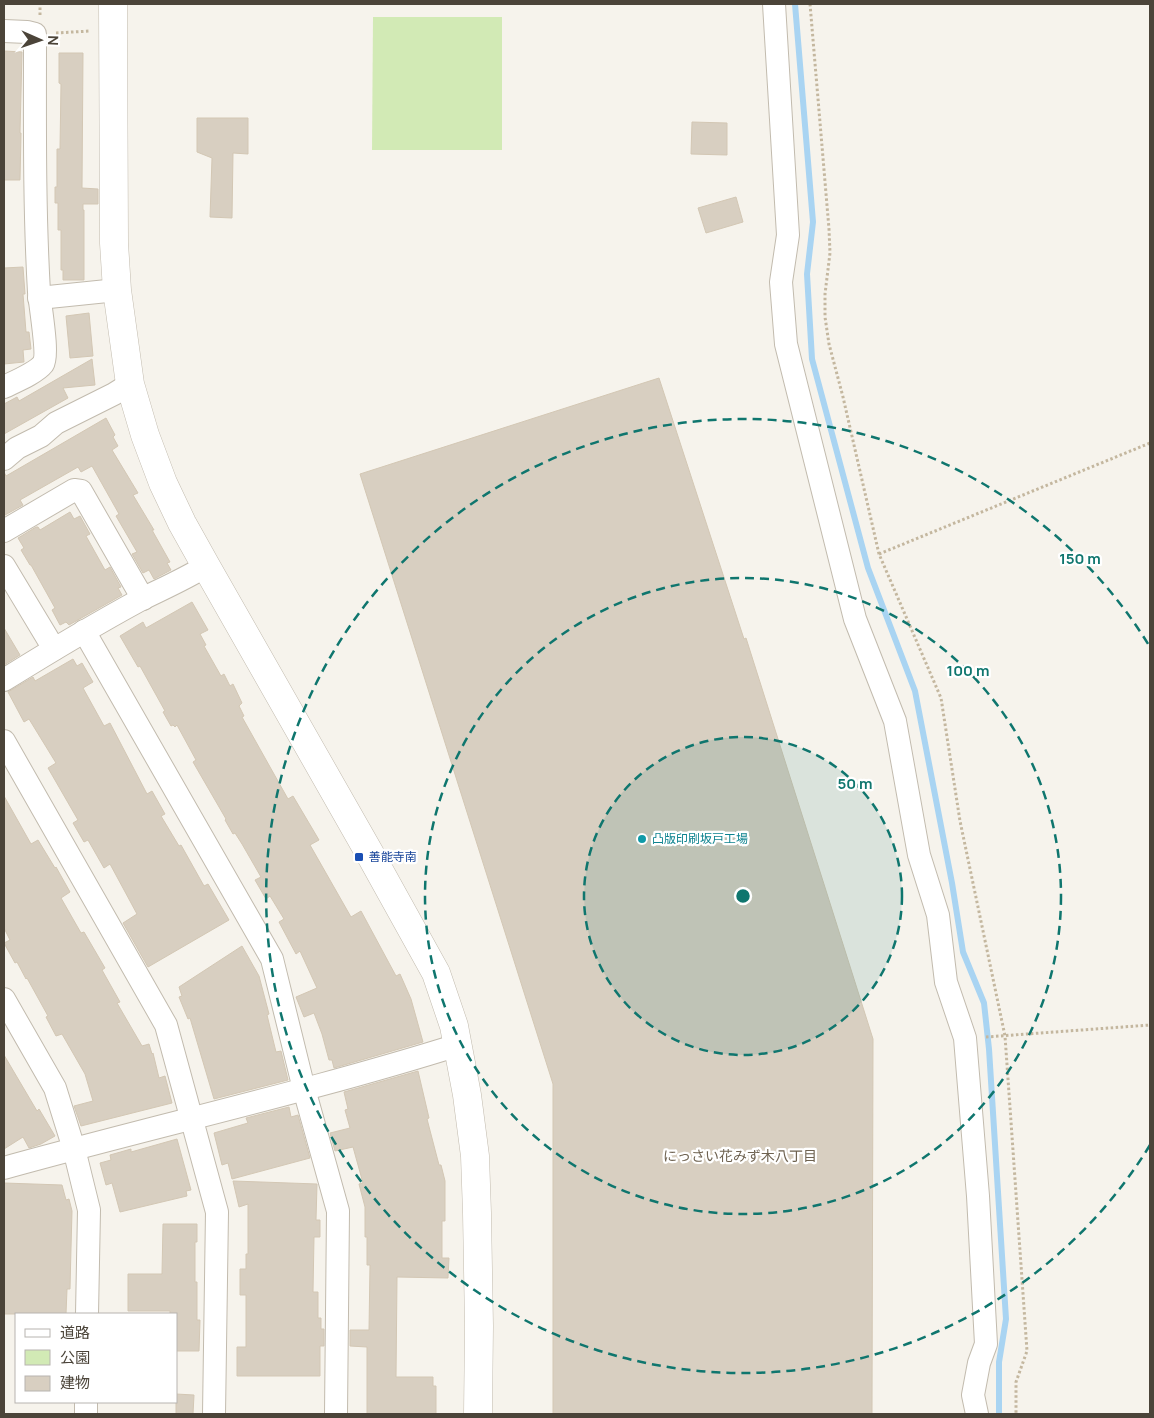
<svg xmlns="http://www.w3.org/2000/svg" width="1154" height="1418" font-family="Manrope,'Noto Sans JP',sans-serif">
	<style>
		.green { fill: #d2eab5 }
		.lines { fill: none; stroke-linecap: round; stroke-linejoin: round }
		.stream { stroke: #a9d4f2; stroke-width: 6 }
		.building { fill: #d8cfc1; stroke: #d3c7b4 }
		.minor-casing { stroke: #c2bbae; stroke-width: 24 }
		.tertiary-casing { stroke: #c2bbae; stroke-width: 29 }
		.path { stroke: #c4b79f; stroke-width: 3; stroke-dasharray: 2.5 2.5; stroke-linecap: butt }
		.minor { stroke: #fff; stroke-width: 22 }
		.tertiary { stroke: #fff; stroke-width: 28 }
		.ring { fill: none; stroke: #0f766e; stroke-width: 2.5; stroke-dasharray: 9 6 }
		.culture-dot { fill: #0f9aa8; stroke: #fff; stroke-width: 2 }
		.transit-dot { fill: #1a4fb4; stroke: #fff; stroke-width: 2 }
		.labels { text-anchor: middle; stroke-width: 4.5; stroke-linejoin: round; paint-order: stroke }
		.culture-label { font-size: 12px; fill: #0d838f; stroke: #fff; text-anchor: start }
		.transit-label { font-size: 12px; fill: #164399; stroke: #fff; text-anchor: start }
		.neighbourhood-label { font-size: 14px; fill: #6e6250; stroke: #fff }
		.centre { fill: #0f766e; stroke: #fff; stroke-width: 2.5 }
		.ring-label { font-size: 15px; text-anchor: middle; font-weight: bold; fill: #0f766e; stroke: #fff; stroke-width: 4.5; stroke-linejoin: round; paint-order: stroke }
	</style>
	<rect width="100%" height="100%" fill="#f6f3ec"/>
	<polygon class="green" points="373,17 502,17 502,150 372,150"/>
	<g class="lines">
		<polyline class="stream" points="795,4 813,222 807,274 812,359 868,568 915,691 952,883 963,952 984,1003 989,1049 1006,1319 999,1362 999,1414"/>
	</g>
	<g class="building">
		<polygon points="4,51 22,52 20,133 21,133 20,180 4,180"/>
		<polygon points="59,53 83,53 82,188 98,189 98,204 83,204 83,210 84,210 84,280 63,280 63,270 61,270 61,230 58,230 58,203 55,203 55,187 57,187 57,149 60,149 61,84 59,83"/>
		<polygon points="197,118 248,118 248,154 233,153 232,218 210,217 212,158 197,152"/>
		<polygon points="692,122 727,123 727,155 691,154"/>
		<polygon points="736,197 743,222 706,233 698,208"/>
		<polygon points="23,267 25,294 23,294 26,332 29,332 31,349 23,350 24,362 4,364 4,268"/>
		<polygon points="89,313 93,356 70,358 66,316"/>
		<polygon points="92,359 95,385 63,388 68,398 4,434 4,404 17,397 19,401"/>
		<polygon points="659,378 744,639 746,638 873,1039 872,1414 553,1414 553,1084 360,474"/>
		<polygon points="106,418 115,435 113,437 118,446 112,450 138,493 133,495 154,530 152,530 170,562 167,563 171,570 154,579 149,570 143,573 132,554 137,552 116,516 119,514 92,466 81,472 78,467 20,500 23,505 5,515 4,512 4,472 6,476"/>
		<polygon points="70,512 74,519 80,516 90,534 86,536 105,570 110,567 121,587 118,588 122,595 69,625 66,622 60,625 52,610 55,608 31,565 30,565 21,550 24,548 18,538 36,527 38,527 40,530"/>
		<polygon points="192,602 208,630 200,634 206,645 204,646 221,676 224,674 230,686 233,684 242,703 239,706 244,716 242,717 288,799 293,796 319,840 310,845 351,917 361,911 396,976 400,974 411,999 423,1042 334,1068 332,1060 329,1060 322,1034 314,1013 304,1017 296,997 317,988 300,951 296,954 279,922 284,919 270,896 266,899 255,880 261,877 242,844 235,833 233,834 225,820 226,819 193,762 196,760 177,725 175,727 173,725 171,726 163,712 165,711 140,666 138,667 120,636 143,622 146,628"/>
		<polygon points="4,628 20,655 4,665"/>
		<polygon points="73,659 77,666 82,663 93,682 83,688 104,726 110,723 147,794 152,791 165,814 161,816 179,846 181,845 204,886 208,884 229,920 148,967 123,923 137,914 110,864 104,868 88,840 84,842 73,823 78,820 48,768 56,763 29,719 24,722 8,692 33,677 35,681"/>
		<polygon points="4,796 31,844 38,840 55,868 56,867 70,892 61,898 81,933 84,932 105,968 102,970 120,1002 117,1003 142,1046 149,1044 152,1054 153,1053 159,1078 165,1076 172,1103 81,1126 74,1106 93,1101 85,1074 62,1034 56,1036 46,1017 48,1016 27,978 26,979 17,962 15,963 4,943 10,940 4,928"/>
		<polygon points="242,946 259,976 269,1014 267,1015 276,1052 281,1051 288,1080 214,1099 190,1018 188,1019 179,997 182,996 179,987"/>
		<polygon points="4,1055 37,1111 39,1109 55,1136 41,1144 29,1148 23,1137 4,1149"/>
		<polygon points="418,1071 429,1118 427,1119 439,1165 441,1165 445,1181 445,1221 442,1221 442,1258 449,1258 448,1278 397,1277 396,1377 433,1377 433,1386 436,1386 436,1414 367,1414 367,1347 350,1346 350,1330 369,1330 370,1265 367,1265 367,1237 365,1237 365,1207 359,1184 363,1183 353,1147 335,1151 330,1133 350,1128 345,1110 348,1109 344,1092"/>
		<polygon points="289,1107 291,1117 298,1115 310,1158 232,1179 228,1163 222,1165 214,1133 248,1123 246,1118"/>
		<polygon points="177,1139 191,1190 186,1191 187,1196 120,1212 112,1183 106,1185 100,1163 111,1160 110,1155 131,1149 131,1152"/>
		<polygon points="233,1181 317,1184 316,1220 320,1220 320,1237 314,1237 313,1292 318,1292 318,1318 321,1318 321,1329 324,1329 324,1346 320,1346 320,1376 237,1376 237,1347 246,1347 246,1295 240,1295 240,1269 246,1269 246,1254 248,1254 248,1204 239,1207"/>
		<polygon points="4,1183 62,1185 66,1200 69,1199 72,1211 71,1248 70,1289 67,1289 66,1314 4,1314"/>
		<polygon points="163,1224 197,1224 197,1242 195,1242 195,1282 197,1282 197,1320 200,1320 199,1351 176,1351 176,1314 170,1314 170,1311 128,1311 128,1274 162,1274"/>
		<polygon points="176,1394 194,1395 193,1414 176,1414"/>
	</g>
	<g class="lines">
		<g class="minor-casing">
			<g id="minor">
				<polyline points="774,4 788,235 781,282 786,344 855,619 895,721 919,855 938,915 946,982 965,1038 978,1196 986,1344 979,1363 973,1395 977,1414"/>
				<path d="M4,31L27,32L35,34C35,120 34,206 39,292C40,306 49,355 43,364C36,373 14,382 4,387"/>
				<polyline points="39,298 117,290"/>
				<polyline points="4,459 17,448 41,436 56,423 114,394 130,384"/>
				<polyline points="4,531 74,490 81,491 143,599"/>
				<polyline points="4,566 54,649"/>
				<polyline points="84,631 272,959 304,1089 338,1211 336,1414"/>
				<path d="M4,680C49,652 94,625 140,600C162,589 185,579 206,566"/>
				<polyline points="4,741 166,1025 217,1212 214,1414"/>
				<polyline points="4,999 55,1088 74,1149 89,1210 87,1314"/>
				<path d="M4,1168C155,1126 308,1092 458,1045"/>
				<polyline points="86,1414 86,1402"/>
			</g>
		</g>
		<g class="tertiary-casing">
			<polyline id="tertiary" points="113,4 114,243 117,290 130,384 145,435 163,483 182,523 206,566 370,854 436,973 454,1026 467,1095 475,1156 477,1213 479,1326 478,1414"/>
		</g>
		<g class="path">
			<polyline points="810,4 829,229 830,253 825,294 825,317 829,344 843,397 879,554 941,698 960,821 1005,1036 1027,1351 1016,1382 1016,1414"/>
			<polyline points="40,15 40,4"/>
			<polyline points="56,33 90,31"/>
			<polyline points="879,554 1150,443"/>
			<polyline points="986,1037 1150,1025"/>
		</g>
		<use href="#minor" class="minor"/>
		<use href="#tertiary" class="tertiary"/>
	</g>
	<circle cx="743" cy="896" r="159" fill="#0f766e" fill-opacity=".12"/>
	<g class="ring">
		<circle cx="743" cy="896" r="159"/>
		<circle cx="743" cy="896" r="318"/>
		<path d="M1150 1145A477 477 0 1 1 1150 647"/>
	</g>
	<circle class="culture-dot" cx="642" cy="839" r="5"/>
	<rect class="transit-dot" x="354" y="852" width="10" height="10" rx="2.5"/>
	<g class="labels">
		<g class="culture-label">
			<text x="652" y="843">凸版印刷坂戸工場</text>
		</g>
		<g class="transit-label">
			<text x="369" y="861">善能寺南</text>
		</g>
		<g class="neighbourhood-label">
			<text x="740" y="1161">にっさい花みず木八丁目</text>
		</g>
	</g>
	<circle cx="743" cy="896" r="8" class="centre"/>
	<g class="ring-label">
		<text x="1080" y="564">150 m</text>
		<text x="968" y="676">100 m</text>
		<text x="855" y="789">50 m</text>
	</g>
	<rect width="1154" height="1418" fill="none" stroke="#4b4439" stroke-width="10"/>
	<rect x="15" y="1313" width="162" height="90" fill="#ffffff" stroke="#b7b4b0"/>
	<rect x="25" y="1329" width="25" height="8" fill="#ffffff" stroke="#b7b4b0"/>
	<text x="60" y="1338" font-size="15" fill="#4b4439">道路</text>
	<rect x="25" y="1350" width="25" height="15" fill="#d2eab5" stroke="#b7b4b0"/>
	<text x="60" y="1363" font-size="15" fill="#4b4439">公園</text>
	<rect x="25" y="1376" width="25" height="15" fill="#d8cfc1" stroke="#b7b4b0"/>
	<text x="60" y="1388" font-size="15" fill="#4b4439">建物</text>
	<g transform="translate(40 40) rotate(92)" stroke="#ffffff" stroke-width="4" paint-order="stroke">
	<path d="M0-4L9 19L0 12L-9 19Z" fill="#4b4439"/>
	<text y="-8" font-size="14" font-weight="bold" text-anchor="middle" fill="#4b4439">N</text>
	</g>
</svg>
